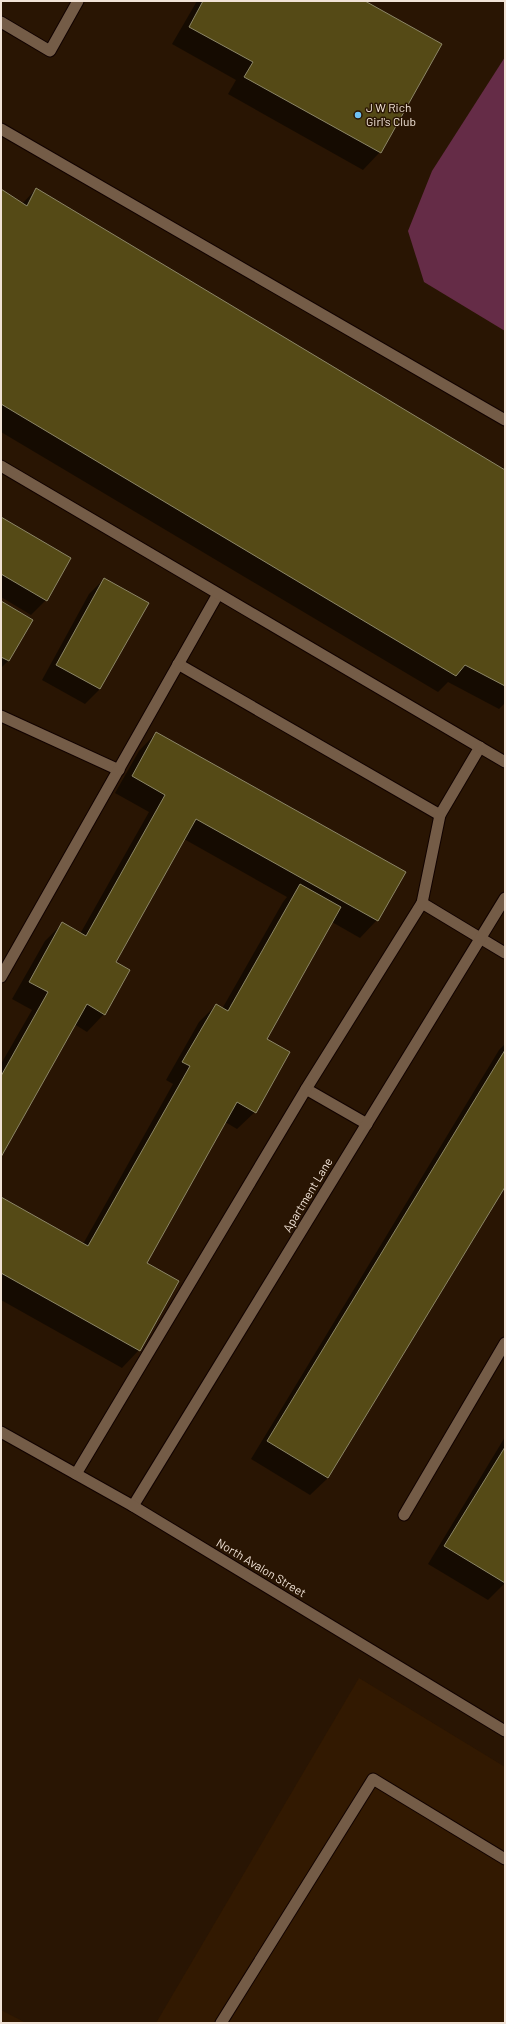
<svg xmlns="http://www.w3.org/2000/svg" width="506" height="2024" font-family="Barlow,sans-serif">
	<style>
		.built { fill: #321901 }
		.green { fill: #652c47 }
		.shadow { fill: #0007 }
		.building { fill: #554a16; stroke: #8c8667 }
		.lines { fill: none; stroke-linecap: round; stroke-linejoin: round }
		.service-casing { stroke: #110200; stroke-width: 13 }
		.minor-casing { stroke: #110200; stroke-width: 13 }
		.tertiary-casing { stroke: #110200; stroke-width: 13 }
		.service { stroke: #745c47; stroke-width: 11 }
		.minor { stroke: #745c47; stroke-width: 11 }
		.tertiary { stroke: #745c47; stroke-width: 11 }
		.poi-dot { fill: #6fc2f4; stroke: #291503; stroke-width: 1.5 }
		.labels { text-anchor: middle; stroke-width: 3; stroke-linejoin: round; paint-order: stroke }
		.poi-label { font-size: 12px; fill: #f1e3d7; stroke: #291503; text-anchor: start }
		.street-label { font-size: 12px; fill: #f1e3d7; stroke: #291503 }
	</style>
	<rect width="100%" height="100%" fill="#291503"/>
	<g class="built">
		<polygon points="359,1678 505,1767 505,2023 156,2023"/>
		<polygon points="1,2010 26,2023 1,2023"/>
	</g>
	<polygon class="green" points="505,57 505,331 424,282 408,231 432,171"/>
	<g class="shadow">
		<polygon points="197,1 363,1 380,152 363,170 228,94 236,80 172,44"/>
		<polygon points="36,189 505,471 505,703 499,709 448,682 438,692 1,432 1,190 22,204"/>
		<polygon points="1,518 46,600 31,615 1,597"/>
		<polygon points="104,579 147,603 100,689 85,704 42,680 89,594"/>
		<polygon points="1,602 32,620 8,661 1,668"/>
		<polygon points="156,733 377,920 360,938 332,922 266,1040 288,1052 255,1112 237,1129 225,1122 146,1263 178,1281 139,1350 122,1368 1,1300 1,1198 83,1244 173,1084 166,1080 199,1022 216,1005 222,1009 283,902 287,897 184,839 114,963 104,1014 87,1032 74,1024 1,1155 1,1064 32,1010 12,999 45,941 62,924 80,934 149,812 115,793 139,751"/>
		<polygon points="505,1044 505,1185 328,1478 310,1495 251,1459 499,1050"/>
		<polygon points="505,1437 505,1583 488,1600 428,1564"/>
	</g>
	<g class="building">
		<polygon points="203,1 365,1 442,44 381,153 244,77 253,62 189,27"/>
		<polygon points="36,188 505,470 505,686 465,665 456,676 1,404 1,189 27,206"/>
		<polygon points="1,517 71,558 47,601 1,574"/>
		<polygon points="104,578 149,603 100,689 56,665"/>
		<polygon points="1,601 33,620 9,661 1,657"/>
		<polygon points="156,732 406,872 378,921 196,819 116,962 130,970 105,1015 87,1004 1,1157 1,1076 48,992 29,982 62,922 86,936 165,795 132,776"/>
		<polygon points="300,884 341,907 267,1039 290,1052 256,1113 237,1102 147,1263 179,1281 140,1351 1,1273 1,1197 88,1246 190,1066 182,1062 216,1004 228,1011"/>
		<polygon points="505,1050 505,1187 328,1478 267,1441"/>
		<polygon points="505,1447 505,1583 444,1546"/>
	</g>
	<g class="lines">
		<g class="service-casing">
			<g id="service">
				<polyline points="1,22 50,51 78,1"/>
				<polyline points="178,664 440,815"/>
				<polyline points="1,716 119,770"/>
				<polyline points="422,903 440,815 480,747"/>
				<polyline points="1,977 218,594"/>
				<polyline points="367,1124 306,1089 422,903 480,938"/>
				<polyline points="76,1474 306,1089"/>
				<polyline points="221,2023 373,1779 505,1859"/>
			</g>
		</g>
		<g class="minor-casing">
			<g id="minor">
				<polyline points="1,129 505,420"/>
				<polyline points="1,466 505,762"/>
				<polyline points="480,938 505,953"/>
				<polyline points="133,1506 505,898"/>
				<polyline points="404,1515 505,1343"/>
			</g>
		</g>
		<g class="tertiary-casing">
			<polyline id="tertiary" points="1,1432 133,1506 505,1731"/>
		</g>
		<use href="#service" class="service"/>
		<use href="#minor" class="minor"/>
		<use href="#tertiary" class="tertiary"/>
	</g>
	<circle class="poi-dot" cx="358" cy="115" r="4"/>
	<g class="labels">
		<g class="poi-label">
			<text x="366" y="112">J W Rich<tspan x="366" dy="14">Girl's Club</tspan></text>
		</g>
		<g class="street-label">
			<text transform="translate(308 1195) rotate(-59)" y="4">Apartment Lane</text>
			<text transform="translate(261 1568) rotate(31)" y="4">North Avalon Street</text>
		</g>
	</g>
	<rect width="506" height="2024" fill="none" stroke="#f1e3d7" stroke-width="4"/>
</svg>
